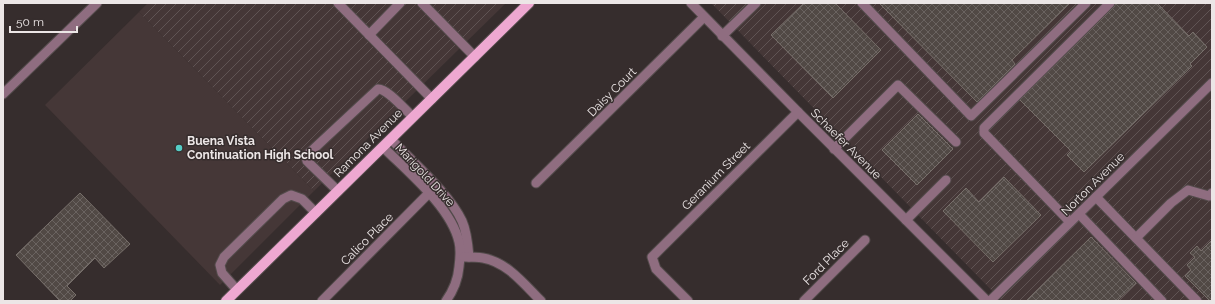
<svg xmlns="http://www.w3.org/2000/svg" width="1215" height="304" font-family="Raleway,sans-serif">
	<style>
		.built { fill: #453737 }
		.industrial { fill: url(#industrial-furrows) }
		.building { fill: url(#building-cross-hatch); stroke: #776f6a }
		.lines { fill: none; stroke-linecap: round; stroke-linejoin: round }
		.minor-casing { stroke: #534b4b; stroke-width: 11 }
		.major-casing { stroke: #534b4b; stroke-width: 12 }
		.minor { stroke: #8f6d80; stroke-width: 9 }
		.major { stroke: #eea8d1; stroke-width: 10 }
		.poi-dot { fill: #55cdc6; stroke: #362d2d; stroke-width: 1.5 }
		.labels { text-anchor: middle; stroke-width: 3; stroke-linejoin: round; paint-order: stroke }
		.street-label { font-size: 12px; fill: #ece6e6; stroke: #362d2d }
		.poi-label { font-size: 12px; font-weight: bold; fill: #ece6e6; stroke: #362d2d; text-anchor: start }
	</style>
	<defs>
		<pattern id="industrial-furrows" width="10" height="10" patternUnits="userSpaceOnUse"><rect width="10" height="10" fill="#453737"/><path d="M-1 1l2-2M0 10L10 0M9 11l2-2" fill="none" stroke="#605454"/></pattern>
		<pattern id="building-cross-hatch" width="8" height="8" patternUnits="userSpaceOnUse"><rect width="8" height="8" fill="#514945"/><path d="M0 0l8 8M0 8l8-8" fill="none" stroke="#6a6360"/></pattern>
	</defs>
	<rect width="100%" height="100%" fill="#362d2d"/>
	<polygon class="built" points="139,12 314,191 220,285 45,105"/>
	<g class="industrial">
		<polygon points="148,3 506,3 314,191 139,12"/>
		<polygon points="711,3 1212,3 1212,301 1002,301"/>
	</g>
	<g class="building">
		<polygon points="804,3 835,3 881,50 833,98 771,35"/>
		<polygon points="879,3 1070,3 1012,60 1015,64 977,102"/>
		<polygon points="1116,3 1157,3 1189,36 1193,32 1207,47 1190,64 1192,66 1084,172 1067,155 1071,151 1020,100 1114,7"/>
		<polygon points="918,114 953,149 917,185 882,150"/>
		<polygon points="1004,177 1041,215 993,262 943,211 966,188 979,202"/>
		<polygon points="80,193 130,244 104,268 95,258 67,286 76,295 70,301 60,301 16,255"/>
		<polygon points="1091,237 1136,283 1117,301 1026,301"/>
		<polygon points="1212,240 1212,301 1210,301 1185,276 1191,270 1187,265 1195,257 1190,253 1197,246 1201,251"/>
	</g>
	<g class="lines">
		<g class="minor-casing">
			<g id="minor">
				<polyline points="338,3 432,99"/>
				<polyline points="422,3 475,57"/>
				<polyline points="691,3 798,112 987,301"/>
				<polyline points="862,3 971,116 1086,3"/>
				<polyline points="369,35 400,3"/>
				<polyline points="722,36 756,3"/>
				<polyline points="3,94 97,3"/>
				<path d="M391,139C412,162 449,193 462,221C467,232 468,245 469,257"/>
				<path d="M383,147C408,172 451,207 459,242C461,250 460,259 459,267C458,280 453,291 446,301"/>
				<polyline points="834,149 898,85 956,142"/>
				<polyline points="536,183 704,17"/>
				<path d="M338,191L307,161L306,156L378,89C388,89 405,110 413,117"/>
				<polyline points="1096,197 1197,301"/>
				<polyline points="1079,214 1162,301"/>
				<polyline points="906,220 946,180"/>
				<polyline points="1070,222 984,133 984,128 1110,3"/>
				<polyline points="1136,238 1171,203 1188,190 1209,196 1212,193"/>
				<path d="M464,257C470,257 477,257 483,258C507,262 524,284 541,301"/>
				<polyline points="237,290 222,273 220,265 224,257 283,199 291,195 302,199 316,213"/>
				<polyline points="322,301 429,193"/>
				<polyline points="688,301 656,269 652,257 798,112"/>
				<polyline points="804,301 865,240"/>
				<polyline points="990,301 1212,83"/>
			</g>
		</g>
		<g class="major-casing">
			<polyline id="major" points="226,301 529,3"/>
		</g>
		<use href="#minor" class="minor"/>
		<use href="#major" class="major"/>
	</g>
	<circle class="poi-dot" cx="179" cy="148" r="4"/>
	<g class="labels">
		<g class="street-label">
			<text transform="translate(612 92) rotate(-45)" y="4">Daisy Court</text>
			<text transform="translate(368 143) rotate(-45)" y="4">Ramona Avenue</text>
			<text transform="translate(846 144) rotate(45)" y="4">Schaefer Avenue</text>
			<text transform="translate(425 175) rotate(47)" y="4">Marigold Drive</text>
			<text transform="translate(716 176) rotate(-45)" y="4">Geranium Street</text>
			<text transform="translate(1093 184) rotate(-45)" y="4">Norton Avenue</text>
			<text transform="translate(367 239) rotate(-45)" y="4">Calico Place</text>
			<text transform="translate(826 262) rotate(-45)" y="4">Ford Place</text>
		</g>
		<g class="poi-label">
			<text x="187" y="145">Buena Vista<tspan x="187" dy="14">Continuation High School</tspan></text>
		</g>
	</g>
	<rect width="1215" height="304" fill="none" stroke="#ece6e6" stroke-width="8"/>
	<path d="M10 26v6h67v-6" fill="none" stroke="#ece6e6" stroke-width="2"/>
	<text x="16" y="26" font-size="12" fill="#ece6e6" stroke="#362d2d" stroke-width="3" paint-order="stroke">50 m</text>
</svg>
